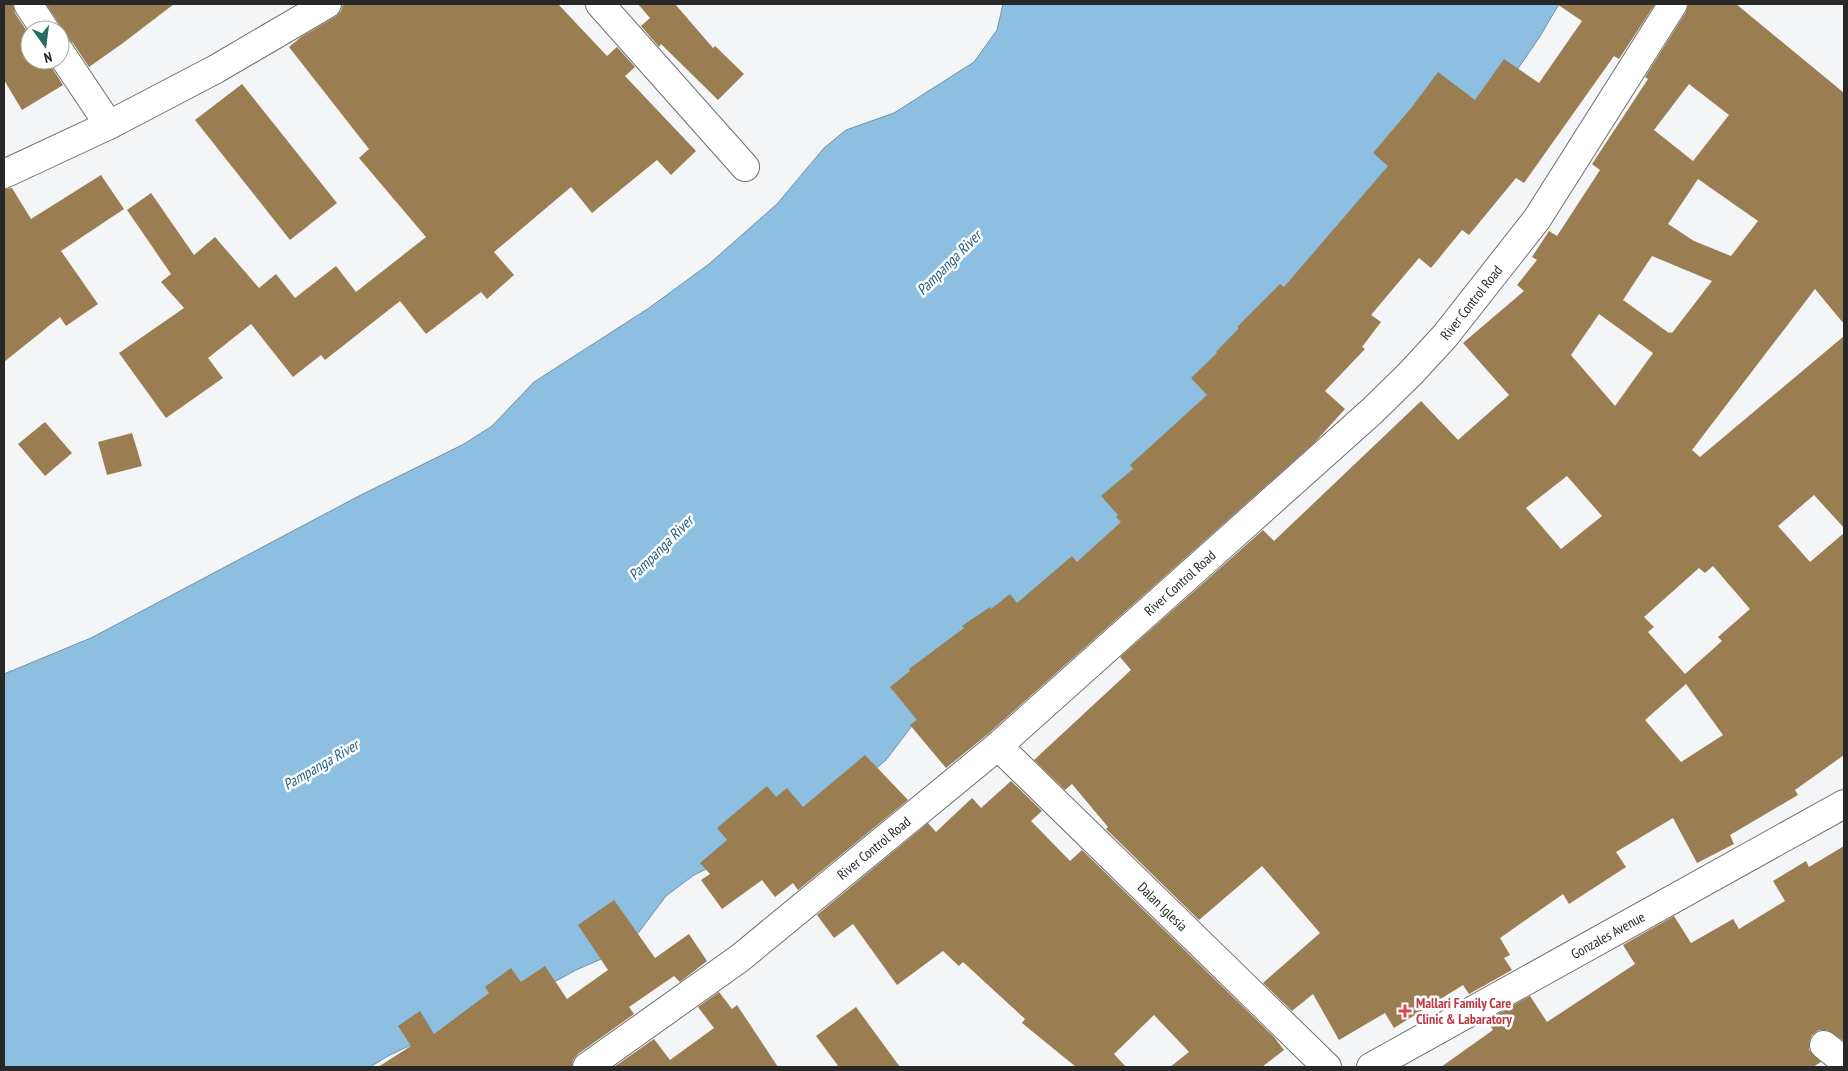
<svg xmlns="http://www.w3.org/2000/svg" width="1848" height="1071" font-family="'PT Sans Narrow',sans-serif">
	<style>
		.water { fill: #8dc0e0; stroke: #6f92a9 }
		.building { fill: #9b7d52; fill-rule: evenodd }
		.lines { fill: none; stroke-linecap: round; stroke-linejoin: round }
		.minor-casing { stroke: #6e6f71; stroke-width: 30 }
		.major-casing { stroke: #6e6f71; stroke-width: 30 }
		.minor { stroke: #fff; stroke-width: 28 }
		.major { stroke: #fff; stroke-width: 28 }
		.health-dot { fill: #e0444e; stroke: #fff; stroke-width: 2 }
		.labels { text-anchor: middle; stroke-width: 5; stroke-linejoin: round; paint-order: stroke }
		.street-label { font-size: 14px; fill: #282829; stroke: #fff }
		.health-label { font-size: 14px; font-weight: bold; fill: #be3a42; stroke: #fff; text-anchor: start }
		.water-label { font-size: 15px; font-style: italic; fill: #215e7e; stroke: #fff }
	</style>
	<rect width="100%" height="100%" fill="#f4f5f7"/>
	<polygon class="water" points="1003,4 1559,4 1539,38 1504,89 1234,420 940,689 886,760 829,808 694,875 666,896 633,940 615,953 576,970 516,1003 455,1024 388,1056 370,1067 4,1067 4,674 91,638 357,497 464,444 492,426 534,382 649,308 709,264 777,204 824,148 846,130 894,113 974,62 997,30"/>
	<g class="building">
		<polygon points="4,4 13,4 15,13 30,36 30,60 47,60 63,85 22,110 4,80"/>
		<polygon points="46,4 174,4 123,43 89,67 73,43 67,38 60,37 61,29 58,22"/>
		<polygon points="343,4 558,4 607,56 617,47 635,67 625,76 696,151 671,175 657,160 592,213 571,187 494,252 514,275 487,299 481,292 426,334 400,301 325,360 321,355 293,377 251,324 208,358 223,378 166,418 119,353 184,308 161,282 171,274 127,210 151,193 194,255 215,237 259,288 276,274 295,298 336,266 356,292 426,237 359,158 369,149 289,47 301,37 335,17 341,11"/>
		<polygon points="638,4 675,4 713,48 715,46 744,74 718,100 661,44 659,47 641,26 650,18"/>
		<polygon points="1557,4 1655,4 1619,59 1614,56 1524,183 1516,178 1469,235 1462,230 1431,268 1419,258 1371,315 1381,322 1362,347 1365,349 1325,391 1345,409 1315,442 988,734 946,768 910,725 917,720 890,687 910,671 909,669 964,628 962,626 990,607 991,609 1010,594 1017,603 1072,556 1077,562 1121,522 1116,517 1118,515 1101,496 1133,469 1130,465 1207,395 1191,378 1217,353 1216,352 1239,328 1237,327 1280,284 1284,287 1388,166 1373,153 1412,107 1438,72 1475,100 1504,59 1539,83 1582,21"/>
		<path d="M1688,4H1736L1844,93V324L1815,289L1692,450L1700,457L1844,336V528L1814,495L1778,526L1810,562L1844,533V755L1795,790L1798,795L1730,835L1734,844L1697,863L1673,818L1616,852L1626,867L1569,904L1563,894L1500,938L1510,955L1504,958L1512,970L1469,994L1463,985L1394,1028L1385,1013L1339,1040L1313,994L1292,1011L1263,983L1320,933L1262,866L1199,920L1106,829L1108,827L1072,784L1065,790L1034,760L1131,670L1120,657L1263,530L1274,541L1421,401L1458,440L1509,395L1463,343L1524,291L1517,285L1537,260L1532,257L1549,231L1557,236L1600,170L1592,164L1648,79L1645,77L1686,12ZM1689,84L1729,115L1693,161L1654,130ZM1698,179L1758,221L1731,256L1694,241L1668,224ZM1652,256L1712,281L1672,333L1670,332L1669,333L1623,300ZM1599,314L1653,353L1615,406L1571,355ZM1567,476L1602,516L1561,549L1526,508ZM1713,566L1750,609L1718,637L1722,641L1685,674L1648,632L1654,627L1644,617L1699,568L1705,573ZM1686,684L1723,735L1681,762L1645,720Z"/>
		<polygon points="242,84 337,203 290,240 195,120"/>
		<polygon points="101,175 124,209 61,251 98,304 66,326 60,317 4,362 4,189 12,188 31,219"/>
		<polygon points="45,422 72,453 45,476 18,444"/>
		<polygon points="132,433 142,466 107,475 98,442"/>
		<polygon points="865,755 908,800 798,890 793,883 775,897 762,880 722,909 701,880 710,874 700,863 727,840 717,828 767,786 776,797 787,788 803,807"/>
		<polygon points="1011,781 1042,811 1031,821 1070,861 1082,850 1274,1037 1284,1050 1262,1067 1170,1067 1189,1052 1154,1015 1114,1054 1126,1067 1076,1067 1022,1023 1025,1019 963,962 959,966 943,951 897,985 853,924 834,938 817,915 928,823 936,832 972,798 981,808"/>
		<polygon points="1844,846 1844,1041 1827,1030 1819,1030 1812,1035 1809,1042 1809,1050 1821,1062 1813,1067 1441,1067 1493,1030 1487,1020 1530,996 1547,1022 1635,964 1623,945 1674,916 1691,943 1733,919 1739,929 1785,901 1773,881 1806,861 1809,867"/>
		<polygon points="614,900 655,958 689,934 707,961 680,982 674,976 629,1007 634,1014 578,1054 573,1060 572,1067 378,1067 411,1046 398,1026 420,1011 434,1034 489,993 485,987 511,968 521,982 545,966 567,999 608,970 578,925"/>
		<polygon points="719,992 732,1009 737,1005 778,1067 614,1067 654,1039 670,1060 714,1028 698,1007"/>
		<polygon points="856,1007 900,1067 839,1067 816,1036"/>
	</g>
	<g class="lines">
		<g class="minor-casing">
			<g id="minor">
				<polyline points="28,4 45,30"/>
				<polyline points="600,4 745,167"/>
				<polyline points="60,52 109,125"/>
				<polyline points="4,174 109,125 216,69 327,4"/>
				<path id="s1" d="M998,746L1327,1067"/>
				<polyline points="1824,1045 1844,1061"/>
				<path id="s2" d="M587,1067L740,958L998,746L1371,412L1410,374L1445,336L1537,219L1673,4"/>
			</g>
		</g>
		<g class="major-casing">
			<g id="major">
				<path id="s3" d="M1371,1067L1844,804"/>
			</g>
		</g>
		<use href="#minor" class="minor"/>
		<use href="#major" class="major"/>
	</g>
	<path class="health-dot" d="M1402.5 1003.5h5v5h5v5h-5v5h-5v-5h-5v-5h5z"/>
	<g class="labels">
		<g class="street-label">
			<text dy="5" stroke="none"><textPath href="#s2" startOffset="1171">River Control Road</textPath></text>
			<text dy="5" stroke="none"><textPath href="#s2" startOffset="766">River Control Road</textPath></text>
			<text dy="5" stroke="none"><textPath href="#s2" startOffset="361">River Control Road</textPath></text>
			<text dy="5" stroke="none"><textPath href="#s1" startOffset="230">Dalan Iglesia</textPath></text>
			<text dy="5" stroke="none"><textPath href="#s3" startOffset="271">Gonzales Avenue</textPath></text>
		</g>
		<g class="health-label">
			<text x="1416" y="1008">Mallari Family Care<tspan x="1416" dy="16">Clinic &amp; Labaratory</tspan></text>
		</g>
		<g class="water-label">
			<text transform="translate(949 263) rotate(-45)" y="5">Pampanga River</text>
			<text transform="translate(661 548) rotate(-45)" y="5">Pampanga River</text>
			<text transform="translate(321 765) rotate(-30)" y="5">Pampanga River</text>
		</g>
	</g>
	<rect width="1848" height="1071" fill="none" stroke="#282829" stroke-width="10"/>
	<g transform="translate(45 45) rotate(166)"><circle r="24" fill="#ffffff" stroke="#a9a9a9"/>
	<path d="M0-4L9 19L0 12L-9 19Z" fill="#266c60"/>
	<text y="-8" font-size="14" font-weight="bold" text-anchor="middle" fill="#282829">N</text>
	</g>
</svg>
